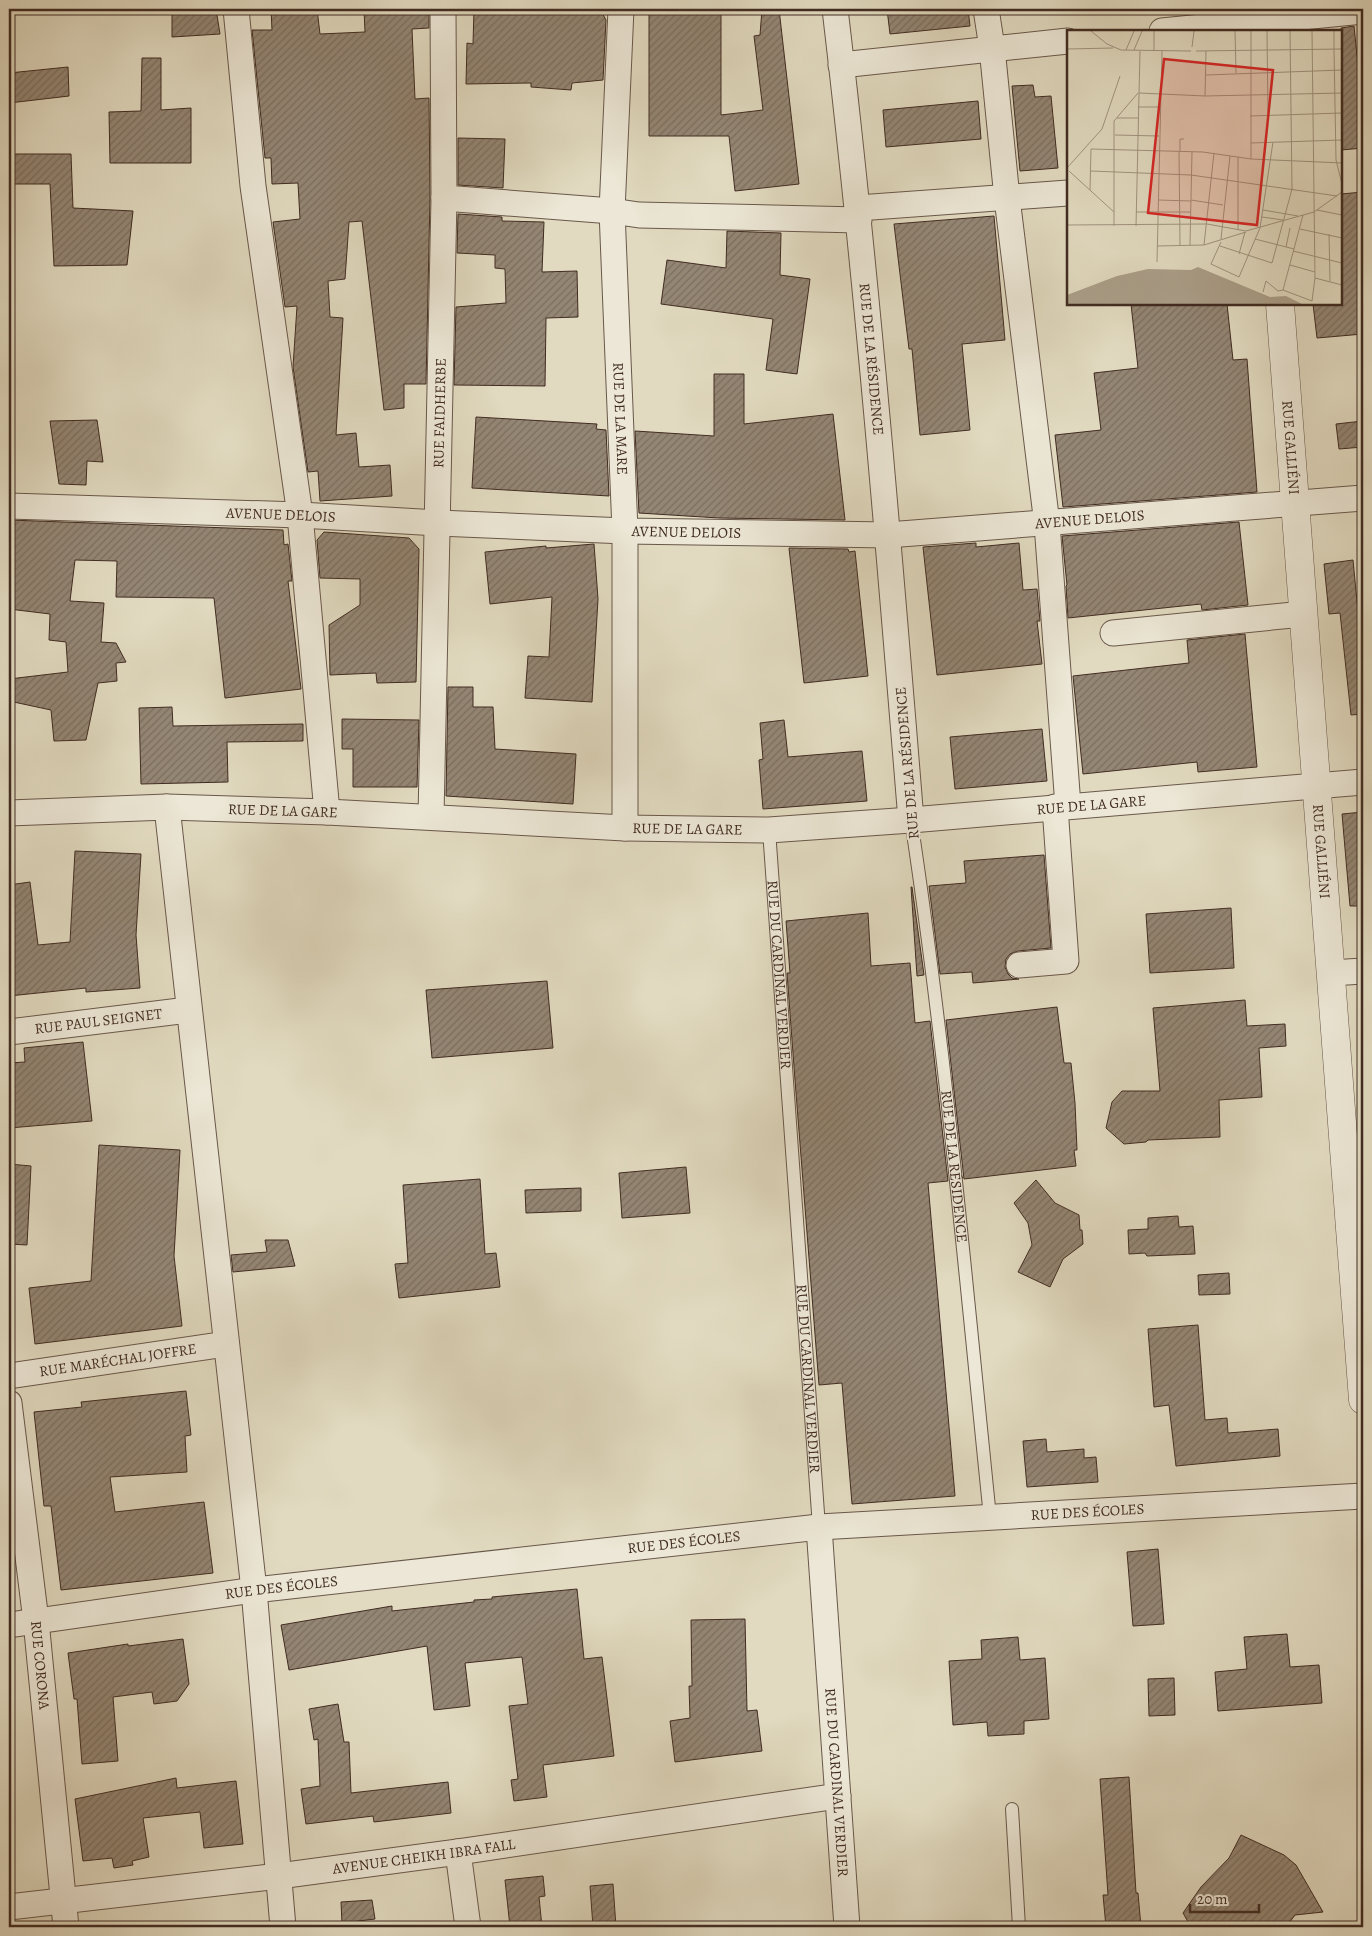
<svg xmlns="http://www.w3.org/2000/svg" width="1372" height="1936" font-family="Alegreya,serif">
	<style>
		.building { fill: url(#building-hatch); stroke: #412c22 }
		.lines { fill: none; stroke-linecap: round; stroke-linejoin: round }
		.service-casing { stroke: #69584a; stroke-width: 14 }
		.minor-casing { stroke: #69584a; stroke-width: 27 }
		.tertiary-casing { stroke: #69584a; stroke-width: 29 }
		.service { stroke: #ece7d6; stroke-width: 12 }
		.minor { stroke: #ece7d6; stroke-width: 25 }
		.tertiary { stroke: #ece7d6; stroke-width: 28 }
		.labels { text-anchor: middle; stroke-width: 4.5; stroke-linejoin: round; paint-order: stroke }
		.street-label { font-size: 15px; fill: #412c22; stroke: #ece7d6 }
		.inset-road { fill: none; stroke: #a19481; stroke-width: 1 }
		.view { fill: #d62828; fill-opacity: 0.15; stroke: #d62828; stroke-width: 2.5 }
		.inset-edge { fill: none; stroke: #412c22; stroke-width: 2.5 }
	</style>
	<defs>
		<pattern id="building-hatch" width="6" height="6" patternUnits="userSpaceOnUse" patternTransform="scale(1.25)"><rect width="6" height="6" fill="#948674"/><path d="M-1 1l2-2M0 6l6-6M5 7l2-2" fill="none" stroke="#7a6e5f"/></pattern>
	</defs>
	<rect width="100%" height="100%" fill="#e1dac0"/>
	<filter id="stains"><feTurbulence type="fractalNoise" baseFrequency=".004" numOctaves="4"/><feColorMatrix values="0 0 0 0 .2 0 0 0 0 .09 0 0 0 0 .02 0 0 0 .5 -.17"/></filter>
	<radialGradient id="worn" r=".72"><stop offset=".6" stop-color="#630" stop-opacity="0"/><stop offset="1" stop-color="#630" stop-opacity=".3"/></radialGradient>
	<g class="building">
		<polygon points="172,9 216,9 220,34 172,37"/>
		<polygon points="271,9 317,9 320,34 365,32 364,9 429,9 429,28 412,29 415,99 429,98 430,198 426,384 404,384 404,408 384,410 362,221 349,222 345,279 328,281 330,317 343,318 336,435 356,433 359,467 390,465 392,496 320,501 318,471 308,472 293,367 297,306 285,307 273,222 300,219 298,183 272,184 271,158 265,158 252,30 272,30"/>
		<polygon points="474,9 600,9 606,20 603,80 572,83 571,90 531,87 531,83 466,84 467,43 473,44"/>
		<polygon points="649,9 721,9 721,115 763,110 754,36 760,35 762,9 779,9 799,184 735,191 729,136 649,136"/>
		<polygon points="887,9 968,9 970,26 890,34"/>
		<polygon points="1354,26 1363,116 1363,148 1341,150 1341,28"/>
		<polygon points="142,58 161,58 161,110 191,108 191,163 110,163 109,112 141,111"/>
		<polygon points="68,67 69,96 9,103 9,73"/>
		<polygon points="1033,85 1035,97 1051,96 1058,168 1020,171 1012,86"/>
		<polygon points="978,101 981,139 886,147 883,110"/>
		<polygon points="458,138 505,139 503,188 458,185"/>
		<polygon points="9,154 71,154 73,208 133,211 127,265 54,266 50,184 9,184"/>
		<polygon points="1363,192 1363,240 1358,241 1363,296 1363,334 1317,338 1313,304 1341,304 1341,194"/>
		<polygon points="458,214 502,217 502,221 544,222 542,272 577,271 578,317 546,318 545,386 454,385 456,307 506,303 505,269 495,268 495,255 457,253"/>
		<polygon points="994,216 1005,340 962,344 970,430 920,435 912,349 909,349 894,224"/>
		<polygon points="727,231 781,233 780,275 810,279 797,374 766,370 773,319 661,304 667,260 726,268"/>
		<polygon points="1131,304 1227,304 1233,360 1247,359 1257,492 1063,507 1055,435 1101,430 1094,373 1138,368"/>
		<polygon points="714,374 744,374 744,424 833,414 845,520 719,518 639,513 635,431 714,436"/>
		<polygon points="476,417 597,424 596,429 606,430 609,496 472,488"/>
		<polygon points="97,420 103,462 87,461 86,485 59,484 50,421"/>
		<polygon points="1363,421 1363,447 1339,449 1336,424"/>
		<polygon points="9,520 283,530 284,545 288,544 292,581 288,581 301,689 225,698 214,598 116,597 117,561 75,560 70,601 104,603 101,642 116,643 126,662 116,663 117,681 98,683 86,740 54,741 51,710 9,701 9,679 68,672 66,642 49,640 50,614 9,609"/>
		<polygon points="1239,522 1248,605 1202,610 1201,604 1068,618 1066,586 1067,585 1062,536"/>
		<polygon points="324,532 409,538 419,549 416,682 377,683 376,673 330,675 329,625 360,605 360,579 320,578 317,540"/>
		<polygon points="976,543 976,547 1019,543 1023,590 1037,589 1040,621 1037,621 1042,664 937,675 923,547"/>
		<polygon points="594,544 598,599 592,702 525,698 528,656 549,657 552,597 490,604 485,552 546,546 546,548"/>
		<polygon points="789,548 848,549 849,552 855,551 868,676 804,683"/>
		<polygon points="1353,560 1359,623 1363,622 1363,714 1351,715 1340,613 1329,614 1324,564"/>
		<polygon points="1245,634 1257,767 1198,772 1197,762 1083,774 1073,676 1189,663 1187,640"/>
		<polygon points="448,687 473,687 473,707 493,707 495,749 576,754 573,804 446,796"/>
		<polygon points="172,707 173,726 303,724 303,741 227,742 228,782 141,784 139,708"/>
		<polygon points="342,719 419,720 417,787 353,787 353,749 342,749"/>
		<polygon points="784,720 788,757 862,751 867,801 763,809 759,760 763,759 760,723"/>
		<polygon points="1042,729 1047,781 955,789 950,737"/>
		<polygon points="1363,812 1363,906 1350,906 1342,814"/>
		<polygon points="75,851 141,854 136,935 140,988 86,992 86,988 9,996 9,948 14,948 9,902 9,885 30,882 38,945 70,942"/>
		<polygon points="1044,855 1051,948 1018,951 1010,954 1006,959 1005,967 1008,974 1012,978 1019,979 973,983 972,972 940,974 929,886 966,883 964,861"/>
		<polygon points="911,887 912,887 924,975 917,976"/>
		<polygon points="1231,908 1234,968 1150,973 1146,914"/>
		<polygon points="868,913 871,966 910,963 915,1023 930,1021 948,1181 928,1183 955,1496 852,1504 842,1383 819,1385 795,1080 787,973 790,973 786,921"/>
		<polygon points="547,981 553,1048 432,1058 426,990"/>
		<polygon points="1245,1000 1247,1026 1285,1024 1286,1046 1259,1048 1262,1097 1219,1100 1220,1137 1148,1140 1146,1142 1124,1144 1106,1128 1112,1102 1122,1091 1160,1091 1153,1008"/>
		<polygon points="1057,1007 1064,1063 1071,1063 1075,1103 1077,1150 1074,1150 1076,1166 964,1179 946,1020"/>
		<polygon points="83,1042 92,1121 9,1128 9,1063 25,1062 24,1048"/>
		<polygon points="99,1145 180,1150 174,1256 182,1326 35,1344 29,1288 91,1281"/>
		<polygon points="9,1164 31,1166 27,1245 9,1244"/>
		<polygon points="686,1167 690,1213 622,1218 619,1173"/>
		<polygon points="480,1179 485,1254 496,1253 500,1287 399,1298 395,1264 408,1263 403,1185"/>
		<polygon points="1036,1180 1055,1203 1079,1215 1080,1230 1082,1230 1083,1244 1063,1259 1050,1287 1018,1272 1032,1245 1028,1223 1014,1203"/>
		<polygon points="581,1188 581,1211 526,1213 525,1190"/>
		<polygon points="1178,1216 1179,1227 1193,1226 1195,1254 1147,1256 1145,1253 1129,1254 1128,1230 1148,1229 1148,1218"/>
		<polygon points="265,1240 288,1240 295,1266 233,1272 231,1255 267,1252"/>
		<polygon points="1229,1273 1230,1294 1199,1295 1198,1275"/>
		<polygon points="1198,1325 1205,1420 1227,1418 1228,1433 1278,1429 1280,1456 1176,1466 1169,1405 1154,1407 1148,1329"/>
		<polygon points="186,1391 191,1435 185,1436 187,1472 110,1477 115,1512 204,1502 213,1573 61,1590 51,1506 44,1506 34,1412 82,1407 81,1402"/>
		<polygon points="1046,1439 1047,1452 1084,1449 1084,1458 1096,1457 1098,1482 1027,1487 1023,1441"/>
		<polygon points="1158,1549 1164,1624 1133,1626 1127,1552"/>
		<polygon points="577,1589 584,1659 602,1657 614,1756 543,1765 547,1797 514,1801 511,1780 518,1779 509,1706 528,1704 522,1657 465,1663 470,1706 434,1710 427,1646 289,1670 281,1625 392,1606 392,1611 474,1602 474,1600 492,1599 492,1597"/>
		<polygon points="745,1619 747,1711 757,1710 762,1751 675,1762 670,1721 690,1718 689,1686 692,1686 691,1620"/>
		<polygon points="1287,1634 1290,1667 1319,1665 1322,1703 1218,1711 1215,1672 1247,1669 1244,1637"/>
		<polygon points="1018,1637 1020,1660 1045,1658 1049,1719 1024,1721 1024,1734 988,1736 987,1722 953,1725 949,1661 982,1659 981,1640"/>
		<polygon points="183,1639 189,1684 177,1701 154,1704 152,1692 113,1697 118,1761 82,1764 77,1699 74,1699 68,1653 128,1644 128,1646"/>
		<polygon points="1174,1678 1175,1715 1149,1716 1148,1679"/>
		<polygon points="338,1704 344,1742 349,1742 351,1793 448,1782 451,1813 374,1822 373,1816 306,1824 301,1789 320,1786 318,1739 314,1740 309,1709"/>
		<polygon points="1129,1777 1136,1893 1138,1893 1141,1927 1106,1927 1103,1895 1108,1895 1100,1779"/>
		<polygon points="176,1778 177,1788 236,1781 243,1844 204,1848 200,1812 143,1818 149,1857 132,1861 133,1865 114,1868 112,1858 83,1861 75,1799"/>
		<polygon points="1241,1835 1284,1855 1296,1865 1323,1912 1295,1915 1286,1927 1191,1927 1183,1913 1201,1887 1229,1858"/>
		<polygon points="543,1876 545,1896 539,1897 542,1927 510,1927 505,1880"/>
		<polygon points="613,1884 616,1927 593,1927 590,1886"/>
		<polygon points="372,1900 375,1919 342,1923 341,1902"/>
	</g>
	<g class="lines">
		<g class="service-casing">
			<g id="service">
				<path id="s1" d="M911,820C946,1051 966,1284 990,1517"/>
				<path id="s2" d="M769,830L819,1527"/>
				<polyline points="1012,1809 1019,1927"/>
			</g>
		</g>
		<g class="minor-casing">
			<g id="minor">
				<polyline points="236,9 253,186 300,515 327,812"/>
				<path id="s3" d="M621,9L612,211L625,531V828"/>
				<path id="s4" d="M835,9C867,279 889,549 911,820"/>
				<polyline points="986,9 992,48 1007,198 1047,524 1068,806"/>
				<polyline points="1162,31 1363,11"/>
				<polyline points="841,65 1068,41"/>
				<polyline points="444,198 612,211 639,215 859,220"/>
				<polyline points="858,208 1068,193"/>
				<path id="s5" d="M9,506L300,515L438,523L625,531L888,535L1363,498"/>
				<polyline points="1113,633 1303,614"/>
				<polyline points="167,807 254,1590 283,1927"/>
				<path id="s6" d="M9,813L167,807L327,812L625,828L769,830L911,820L1363,782"/>
				<path id="s7" d="M431,817L444,198L443,9"/>
				<polyline points="1019,965 1066,961 1055,807"/>
				<polyline points="1331,973 1363,971"/>
				<path id="s8" d="M9,1032L188,1010"/>
				<path id="s9" d="M9,1376L226,1344"/>
				<path id="s10" d="M9,1403L36,1621L66,1927"/>
				<path id="s11" d="M819,1527L847,1927"/>
				<path id="s12" d="M9,1625L254,1590L819,1527L1363,1496"/>
				<polyline points="458,1852 468,1927"/>
				<path id="s13" d="M9,1907L279,1876L458,1852L838,1796"/>
			</g>
		</g>
		<g class="tertiary-casing">
			<g id="tertiary">
				<polyline points="1257,9 1259,31"/>
				<path id="s14" d="M1280,304L1363,1400"/>
			</g>
		</g>
		<use href="#service" class="service"/>
		<use href="#minor" class="minor"/>
		<use href="#tertiary" class="tertiary"/>
	</g>
	<g class="labels">
		<g class="street-label">
			<text dy="5" stroke="none"><textPath href="#s4" startOffset="352">RUE DE LA RÉSIDENCE</textPath></text>
			<text dy="5" stroke="none"><textPath href="#s7" startOffset="404">RUE FAIDHERBE</textPath></text>
			<text dy="5" stroke="none"><textPath href="#s3" startOffset="410">RUE DE LA MARE</textPath></text>
			<text dy="5" stroke="none"><textPath href="#s14" startOffset="144">RUE GALLIÉNI</textPath></text>
			<text dy="5" stroke="none"><textPath href="#s5" startOffset="272">AVENUE DELOIS</textPath></text>
			<text dy="5" stroke="none"><textPath href="#s5" startOffset="1082">AVENUE DELOIS</textPath></text>
			<text dy="5" stroke="none"><textPath href="#s5" startOffset="678">AVENUE DELOIS</textPath></text>
			<text transform="translate(907 763) rotate(-95)" y="5">RUE DE LA RÉSIDENCE</text>
			<text dy="5" stroke="none"><textPath href="#s6" startOffset="1084">RUE DE LA GARE</textPath></text>
			<text dy="5" stroke="none"><textPath href="#s6" startOffset="274">RUE DE LA GARE</textPath></text>
			<text dy="5" stroke="none"><textPath href="#s6" startOffset="679">RUE DE LA GARE</textPath></text>
			<text dy="5" stroke="none"><textPath href="#s14" startOffset="549">RUE GALLIÉNI</textPath></text>
			<text dy="5" stroke="none"><textPath href="#s2" startOffset="145">RUE DU CARDINAL VERDIER</textPath></text>
			<text dy="5" stroke="none"><textPath href="#s8" startOffset="90">RUE PAUL SEIGNET</textPath></text>
			<text dy="5" stroke="none"><textPath href="#s1" startOffset="349">RUE DE LA RÉSIDENCE</textPath></text>
			<text dy="5" stroke="none"><textPath href="#s9" startOffset="110">RUE MARÉCHAL JOFFRE</textPath></text>
			<text dy="5" stroke="none"><textPath href="#s2" startOffset="550">RUE DU CARDINAL VERDIER</textPath></text>
			<text dy="5" stroke="none"><textPath href="#s12" startOffset="1085">RUE DES ÉCOLES</textPath></text>
			<text dy="5" stroke="none"><textPath href="#s12" startOffset="680">RUE DES ÉCOLES</textPath></text>
			<text dy="5" stroke="none"><textPath href="#s12" startOffset="275">RUE DES ÉCOLES</textPath></text>
			<text dy="5" stroke="none"><textPath href="#s10" startOffset="264">RUE CORONA</textPath></text>
			<text dy="5" stroke="none"><textPath href="#s11" startOffset="256">RUE DU CARDINAL VERDIER</textPath></text>
			<text dy="5" stroke="none"><textPath href="#s13" startOffset="418">AVENUE CHEIKH IBRA FALL</textPath></text>
		</g>
	</g>
	<g transform="translate(1067 30)">
		<rect width="275" height="275" fill="#e1dac0"/>
		<path d="M131,237L203,267L219,266L235,274H0V265L50,246L81,239L124,240Z" fill="#ab9f8a"/>
		<path class="inset-road" d="M24,1L40,14L54,20L124,21M168,1L169,43M200,1L201,85M267,1V19M125,17L127,1M0,19L46,18M267,19L269,130L275,154M59,20L67,1M67,20L75,1M87,20V1M129,21L275,19M139,45L275,40M72,63L138,66L275,63M138,66L139,21M71,77H93M183,86L275,83M50,88H71M48,105L92,106M184,113L275,110M112,121L113,216M113,121V109H117M171,127V200M184,129V1M0,138L35,99L53,46M2,141L47,182M24,141L124,145L270,166M23,160L24,119L136,122L184,129L275,133M91,170L124,171M124,170L156,175M196,180L231,186M250,180L275,185M69,182H124M236,185L216,260L245,271L248,248L245,1M195,187L216,190M0,195L140,194L179,201L247,182L275,162M47,196V91L71,63M69,196L73,21M233,199L275,208M262,204L263,251M154,209L163,126M188,209L227,219M154,212L144,234L172,247L193,198L206,112M123,215L125,122M137,215L147,123M90,216L137,215L179,202M153,216L205,233L225,159L223,1M219,217L223,198M226,221L275,233M172,224L178,202M90,232L95,21M223,235L248,242M248,248L275,255M196,262L199,251L211,261L216,260"/>
		<path class="view" d="M97,29L206,40L190,195L81,183Z"/>
		<rect width="275" height="275" class="inset-edge"/>
	</g>
	<rect width="1372" height="1936" fill="none" stroke="#e1dac0" stroke-width="30"/>
	<rect x="10" y="10" width="1352" height="1916" fill="none" stroke="#412c22" stroke-width="2.5"/>
	<rect x="15" y="15" width="1342" height="1906" fill="none" stroke="#412c22"/>
	<path d="M1190 1904v8h69v-8" fill="none" stroke="#412c22" stroke-width="2.5"/>
	<text x="1197" y="1904" font-size="15" fill="#412c22" stroke="#ece7d6" stroke-width="4" paint-order="stroke">20 m</text>
	<rect width="100%" height="100%" filter="url(#stains)"/>
	<rect width="100%" height="100%" fill="url(#worn)"/>
</svg>
